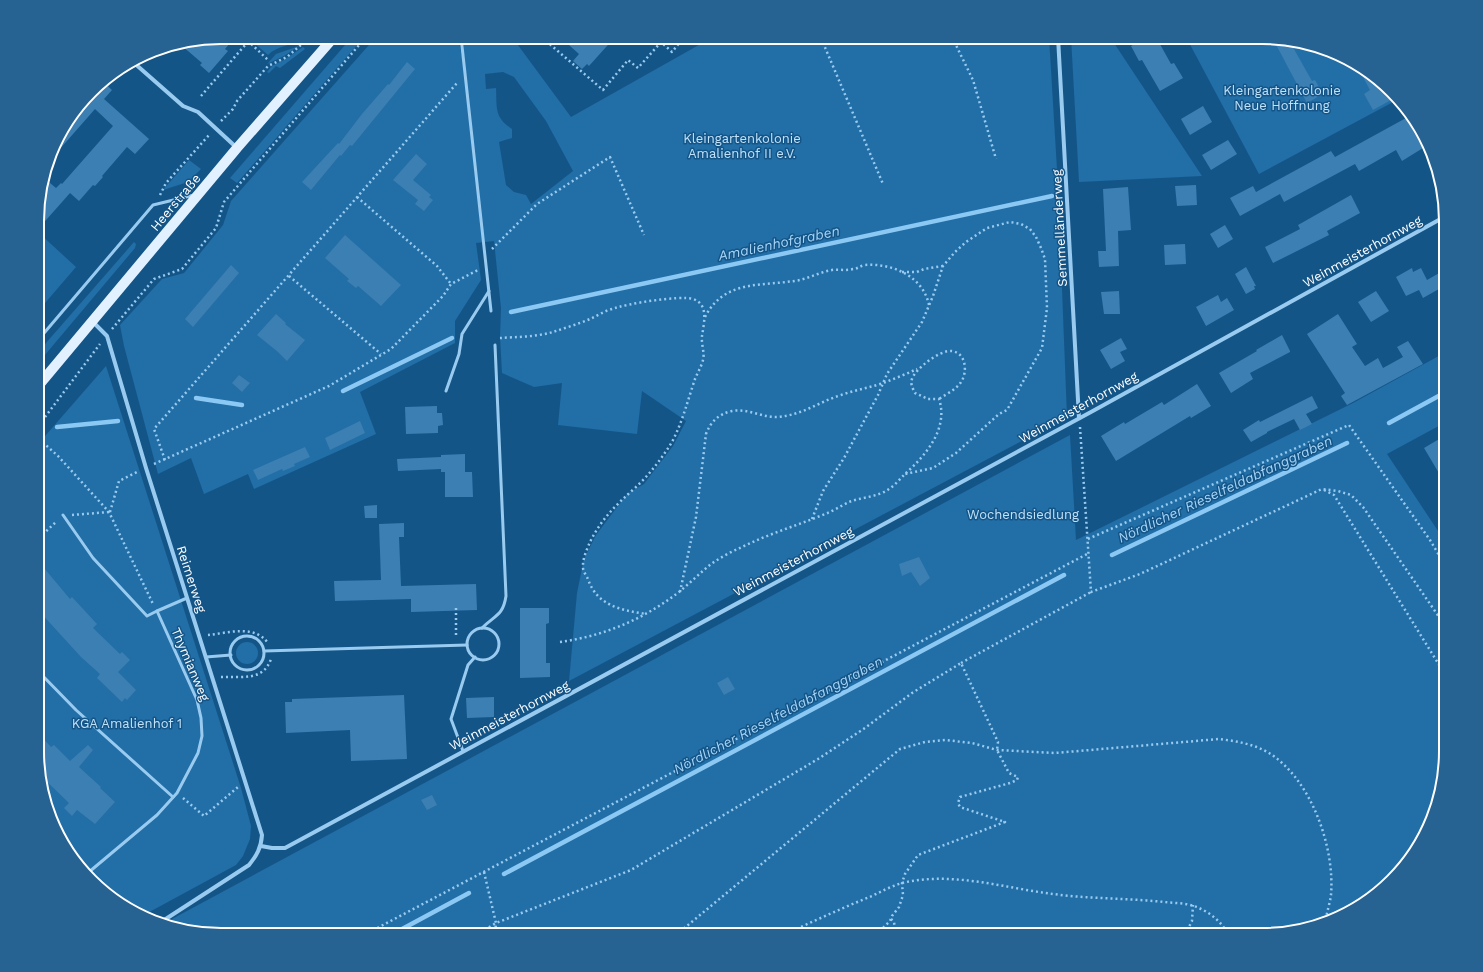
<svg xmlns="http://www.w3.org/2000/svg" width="1483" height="972" font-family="'Work Sans',sans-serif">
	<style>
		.green { fill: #226ea7; fill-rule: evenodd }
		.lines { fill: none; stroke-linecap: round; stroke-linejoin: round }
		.stream { stroke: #8bc8f3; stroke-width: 4.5 }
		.building { fill: #3c7fb2 }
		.path { stroke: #99cbf0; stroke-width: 2.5; stroke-dasharray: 2 3; stroke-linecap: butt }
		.service { stroke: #99cbf0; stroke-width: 3 }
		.minor { stroke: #99cbf0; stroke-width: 4 }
		.primary { stroke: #e2f1ff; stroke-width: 10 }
		.labels { text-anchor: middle; stroke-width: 3; stroke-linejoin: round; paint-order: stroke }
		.park-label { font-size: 13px; fill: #c0e2fb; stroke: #145588 }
		.street-label { font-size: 13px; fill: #fff; stroke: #145588 }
		.water-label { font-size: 14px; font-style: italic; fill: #a5d4f7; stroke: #145588 }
		.rim { fill: none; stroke: #fff; stroke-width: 2 }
	</style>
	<rect width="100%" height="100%" fill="#145588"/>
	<g class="green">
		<path d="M254,37H302C292,47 277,45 268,55L251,40Z"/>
		<polygon points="352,37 364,37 237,183 230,178"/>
		<path d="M376,37H458L465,71L463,37H512L571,117L713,37H1049L1058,186L1067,417L569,681L577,593L584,559L596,535L627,494L644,484L673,446L686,421L642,391L637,434L558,425L562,383L534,387L502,373L500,337L501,308L494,241L476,243L481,280L455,321V343L360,392L376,434L254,489L248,474L204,494L191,458L158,474L124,346L120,325L162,279L184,273L223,225L231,201ZM503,72L514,77L546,121L573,171L531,204L526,195L514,192L506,185L499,142L512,138V129C494,117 497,108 496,88L486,89L485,74Z"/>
		<polygon points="1071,37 1110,37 1202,176 1079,182"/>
		<polygon points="1186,37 1262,37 1321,47 1365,68 1395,101 1259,174"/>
		<polygon points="299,46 284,56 267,64 276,54"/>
		<polygon points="303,47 305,49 280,68 276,66 269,73 267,72 272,66 284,60"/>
		<polygon points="189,160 201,169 188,182 163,190"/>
		<polygon points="39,233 76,267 39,310"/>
		<polygon points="134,242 136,244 135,248 39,362 39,351"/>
		<polygon points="1446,352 1446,422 1387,454 1446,543 1446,763 1436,810 1415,854 1354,910 1274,935 221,935 161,925 1070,435 1076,540 1353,403"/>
		<polygon points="106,366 241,788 251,826 250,839 243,856 236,865 142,916 118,904 62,843 39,775 39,443"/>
		<circle cx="247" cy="653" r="11"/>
	</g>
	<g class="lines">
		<g class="stream">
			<polyline points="511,312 1052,196"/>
			<polyline points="343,391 452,338"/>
			<polyline points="196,398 242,405"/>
			<polyline points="1389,423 1446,392"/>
			<polyline points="57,427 118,421"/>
			<polyline points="1112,555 1347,443"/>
			<polyline points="504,874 1064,575"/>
			<polyline points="391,935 469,893"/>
		</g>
	</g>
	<g class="building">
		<polygon points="221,37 235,37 225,49 228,51 209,73 200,65 202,63 181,45"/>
		<polygon points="560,37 615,37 589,66 587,64 582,69 573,61 579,54"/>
		<polygon points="1148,37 1156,37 1171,64 1174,63 1183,78 1160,91 1142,60 1139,61 1131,46"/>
		<polygon points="1273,39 1290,42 1312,81 1315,80 1323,94 1307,103"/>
		<polygon points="407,62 415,69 352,146 350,145 341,156 340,155 311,190 302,182 338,143 339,144 362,114 388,84 389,85"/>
		<polygon points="1359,65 1364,68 1393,99 1373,110 1364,94 1370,90 1357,66"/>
		<polygon points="102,81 112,90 104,99 149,139 135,154 127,147 102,176 103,177 95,186 93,185 79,201 70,193 39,228 39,197 44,178 56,188 61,183 62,184 113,126 95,109 59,150 54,146 56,139"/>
		<polygon points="1203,106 1212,122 1190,135 1181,119"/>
		<polygon points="1406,118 1423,148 1402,161 1396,150 1359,171 1355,164 1284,202 1280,194 1240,216 1230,198 1253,186 1256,192 1331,151 1335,157"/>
		<polygon points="1228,140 1237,154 1211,170 1202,155"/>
		<polygon points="416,154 427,164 413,180 431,195 429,197 433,200 424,211 415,204 418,200 393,180"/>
		<polygon points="1196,185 1197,205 1177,206 1175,186"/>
		<polygon points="1128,187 1131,230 1118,231 1119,266 1099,267 1098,251 1106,251 1103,189"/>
		<polygon points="1351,195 1360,213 1327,231 1329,235 1273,263 1265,247 1300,229 1298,225"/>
		<polygon points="1225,225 1233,239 1218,248 1210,234"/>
		<polygon points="345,235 401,285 381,306 358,286 356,288 347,281 349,279 325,258"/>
		<polygon points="1185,244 1186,264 1165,265 1164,245"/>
		<polygon points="231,265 239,273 193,327 185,319"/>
		<polygon points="1246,267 1256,286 1254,286 1255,289 1246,294 1235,274"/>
		<polygon points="1412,268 1413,272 1421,268 1427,280 1441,272 1446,280 1446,285 1423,298 1419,290 1406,296 1396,277"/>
		<polygon points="1119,291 1120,314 1104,314 1101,292"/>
		<polygon points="1376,291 1389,311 1371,322 1358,302"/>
		<polygon points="1218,295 1221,302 1227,298 1234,310 1206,326 1196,307"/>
		<polygon points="276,314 286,323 285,324 305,340 287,361 278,352 257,335"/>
		<polygon points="1338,314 1357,344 1352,347 1365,366 1378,358 1383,368 1403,357 1397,347 1408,341 1423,364 1347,405 1341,396 1345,393 1307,334"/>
		<polygon points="1282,335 1290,351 1290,352 1250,373 1253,379 1231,393 1219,373 1257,351 1256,350"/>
		<polygon points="1121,338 1127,349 1120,352 1125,361 1111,369 1100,350"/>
		<polygon points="239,375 250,383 242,392 232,383"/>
		<polygon points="1197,384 1211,406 1191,418 1190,416 1116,461 1101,436 1124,422 1125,424 1162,402 1164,405"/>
		<polygon points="1312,396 1318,408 1306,414 1312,424 1300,430 1294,419 1267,432 1267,433 1251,442 1243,430 1259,420 1260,422"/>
		<polygon points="437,406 437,413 442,413 443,425 438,426 438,433 406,434 405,407"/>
		<polygon points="360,421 365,433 330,450 325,438"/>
		<polygon points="1446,435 1446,485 1424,448"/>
		<polygon points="305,447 310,457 294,464 295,466 283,471 282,469 258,480 253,470"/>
		<polygon points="465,454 465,472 472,472 473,497 445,497 445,472 441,472 441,469 398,471 397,459 441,457 441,455"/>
		<polygon points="377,505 377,518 365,518 364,506"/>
		<polygon points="404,523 404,537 399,537 401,586 476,584 477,610 411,612 411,599 335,601 334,581 381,580 379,524"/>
		<polygon points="919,557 930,578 920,586 911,572 902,576 899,564"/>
		<polygon points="39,562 70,599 72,597 97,624 93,628 120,654 122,652 130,660 118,672 136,690 127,700 125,698 122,702 97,678 100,674 81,657 39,611"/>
		<polygon points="520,608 549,608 549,623 546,624 546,663 550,663 550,677 520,678"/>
		<polygon points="728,677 735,689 724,695 717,683"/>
		<polygon points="404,695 407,759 351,761 350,730 286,733 285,702 292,702 292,699"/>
		<polygon points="494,697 494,717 467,718 466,698"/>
		<polygon points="39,734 51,747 54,745 70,761 88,745 93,750 79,767 101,787 100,788 115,802 95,824 77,810 72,816 64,808 69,803 39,774"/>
		<polygon points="432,795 437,805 427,810 421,800"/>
	</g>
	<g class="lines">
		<g class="path">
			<polyline points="244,37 268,60"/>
			<polyline points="543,37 545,40 603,90 628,60 638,68 661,42 672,52 684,37"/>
			<polyline points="952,37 973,80 996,159"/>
			<polyline points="821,38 883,184"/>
			<polyline points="545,40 548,37"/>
			<polyline points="201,96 252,37"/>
			<polyline points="221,121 233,109 237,101 268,66 287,57 310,37"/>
			<polyline points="160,195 166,183 210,134"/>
			<polyline points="357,197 437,266 451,284"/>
			<polyline points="492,249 537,204 610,157 644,235"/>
			<polyline points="902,272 917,272 924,269 943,266"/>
			<polyline points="289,276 381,354"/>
			<polyline points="39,317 41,318 39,320"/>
			<path d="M705,317C725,278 764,287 800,280C811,277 821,272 832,270C839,269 846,271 853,269C857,269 860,266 865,265C892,263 923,276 929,305"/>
			<polyline points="112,329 154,279 182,269 216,228 224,202 366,37"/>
			<path d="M500,338C515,337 536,337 553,332C565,328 578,324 590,319C597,316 604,311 612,309C625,304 680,295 693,299C709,304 704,323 702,336C701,344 705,353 703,360C701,368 696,375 694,382C687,403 682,423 672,442C662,458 650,474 636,487C616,505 602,518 590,542C587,549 583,558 583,565C582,570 586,575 588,579C597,606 621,610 646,614"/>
			<polyline points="39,425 100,344"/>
			<polyline points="1080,427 1091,592 1140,574 1322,489 1338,491 1351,495 1363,507 1446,627"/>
			<polyline points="39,439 58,456 109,512 153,604"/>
			<polyline points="165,460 154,429 457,83"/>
			<polyline points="154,464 329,386 391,349 443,296 451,284 478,270"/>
			<polyline points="1324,490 1334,495 1446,676"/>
			<polyline points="110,512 119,481 137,472"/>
			<polyline points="72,515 109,512"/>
			<polyline points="812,519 823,491 844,458 878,395 887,374 922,322 933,296 943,266 955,252 966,242 987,228 1010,222 1021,224 1030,229 1036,237 1041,248 1045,259 1047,308 1042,348 1007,410 999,414 956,453 933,468 905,474"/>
			<polyline points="39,538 57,521"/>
			<polyline points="1088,539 1349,425 1430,540 1446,567"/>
			<path d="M680,592L696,517L706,434C711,421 719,414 732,411C748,408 763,418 778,417C802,415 819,402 841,395C855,390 869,388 883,383C894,379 906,374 917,369"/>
			<polyline points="456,608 456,638"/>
			<path d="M208,635C228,633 254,624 268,643"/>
			<path d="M560,642C604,636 644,619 679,592C690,583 700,573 711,564C720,558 730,552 740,548C768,534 796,526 825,514C833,511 841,506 849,502C862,497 878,497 889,489C895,485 900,479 905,474C925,456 949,429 939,399H928L915,393C913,389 910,384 912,379C915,369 940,350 951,351C966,352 968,372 961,382C956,390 946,394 939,399"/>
			<polyline points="961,663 1091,592"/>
			<path d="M221,677C241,676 263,682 271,659"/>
			<polyline points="183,798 204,816 238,787"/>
			<polyline points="484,872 496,923 495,935"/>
			<polyline points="891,919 894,922 896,935"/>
			<polyline points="364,935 1089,553"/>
			<polyline points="476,935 496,923 631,870 818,759 865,728 912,693 961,663 998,742 997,750 1009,773 1018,777 1017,780 1010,783 960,797 958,803 960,807 1005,822 918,855 905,874 902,883 903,895 899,907 892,916 890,921 876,935"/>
			<path d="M676,935L900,749L925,742L945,740L972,743L997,750L1055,753L1219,739C1236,741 1254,744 1269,753C1311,779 1335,847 1331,895C1330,903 1327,911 1326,919"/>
			<path d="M783,935C812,922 842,908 872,896C882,891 892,886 902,883C952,871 1004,888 1053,894C1090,899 1127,898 1164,902C1174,903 1185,903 1194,906C1208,911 1222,921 1228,935"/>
			<polyline points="1185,935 1192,921 1193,905"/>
		</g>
		<g class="service">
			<polyline points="461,37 491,311"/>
			<polyline points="51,155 52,156"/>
			<polyline points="39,339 153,205 194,195"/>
			<polyline points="446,391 459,354 462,334 489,291"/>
			<polyline points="63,515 93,558 147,616 157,611 197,700 201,718 202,736 198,753 177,793 157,815 89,872"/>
			<polyline points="157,611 187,598"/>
			<path d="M482,628C495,615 503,616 506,596L495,345"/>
			<circle cx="483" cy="644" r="16"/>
			<circle cx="247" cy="653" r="17"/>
			<polyline points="264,651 467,645"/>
			<polyline points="206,657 231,655"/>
			<polyline points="39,672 76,710 173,797"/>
			<polyline points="463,751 451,719 468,665 475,657"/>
		</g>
		<g class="minor">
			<polyline points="1058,37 1079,418"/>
			<polyline points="133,62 183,106 198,112 237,148"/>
			<path d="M93,322L107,336L146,468L262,835C261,848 257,855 249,865L158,924"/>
			<polyline points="261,846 272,848 285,848 1091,412 1446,216"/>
		</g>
		<polyline class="primary" points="39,385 237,148 334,37"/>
	</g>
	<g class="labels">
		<g class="park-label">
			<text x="1282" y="95">Kleingartenkolonie<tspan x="1282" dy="15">Neue Hoffnung</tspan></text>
			<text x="742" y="143">Kleingartenkolonie<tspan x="742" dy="15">Amalienhof II e.V.</tspan></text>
			<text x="1023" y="519">Wochendsiedlung</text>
			<text x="127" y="728">KGA Amalienhof 1</text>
		</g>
		<g class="street-label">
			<text transform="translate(175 202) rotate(-50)" y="5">Heerstraße</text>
			<text transform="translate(1059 228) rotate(-93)" y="5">Semmelländerweg</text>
			<text transform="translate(1362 251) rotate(-29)" y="5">Weinmeisterhornweg</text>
			<text transform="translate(1078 407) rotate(-29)" y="5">Weinmeisterhornweg</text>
			<text transform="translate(793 561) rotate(-28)" y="5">Weinmeisterhornweg</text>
			<text transform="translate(192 579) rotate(72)" y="5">Reimerweg</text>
			<text transform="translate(191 664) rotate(67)" y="5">Thymianweg</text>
			<text transform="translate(509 715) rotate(-28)" y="5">Weinmeisterhornweg</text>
		</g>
		<g class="water-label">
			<text transform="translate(779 243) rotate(-12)" y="5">Amalienhofgraben</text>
			<text transform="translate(1225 489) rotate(-25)" y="5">Nördlicher Rieselfeldabfanggraben</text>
			<text transform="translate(778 715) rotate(-28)" y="5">Nördlicher Rieselfeldabfanggraben</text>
		</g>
	</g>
	<path d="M0 0H1483V972H0ZM221 44H1262A177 177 0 0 1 1439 221V751A177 177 0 0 1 1262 928H221A177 177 0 0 1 44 751V221A177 177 0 0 1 221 44Z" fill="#276392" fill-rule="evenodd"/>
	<path class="rim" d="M221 44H1262A177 177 0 0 1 1439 221V751A177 177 0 0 1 1262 928H221A177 177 0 0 1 44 751V221A177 177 0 0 1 221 44Z"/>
</svg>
